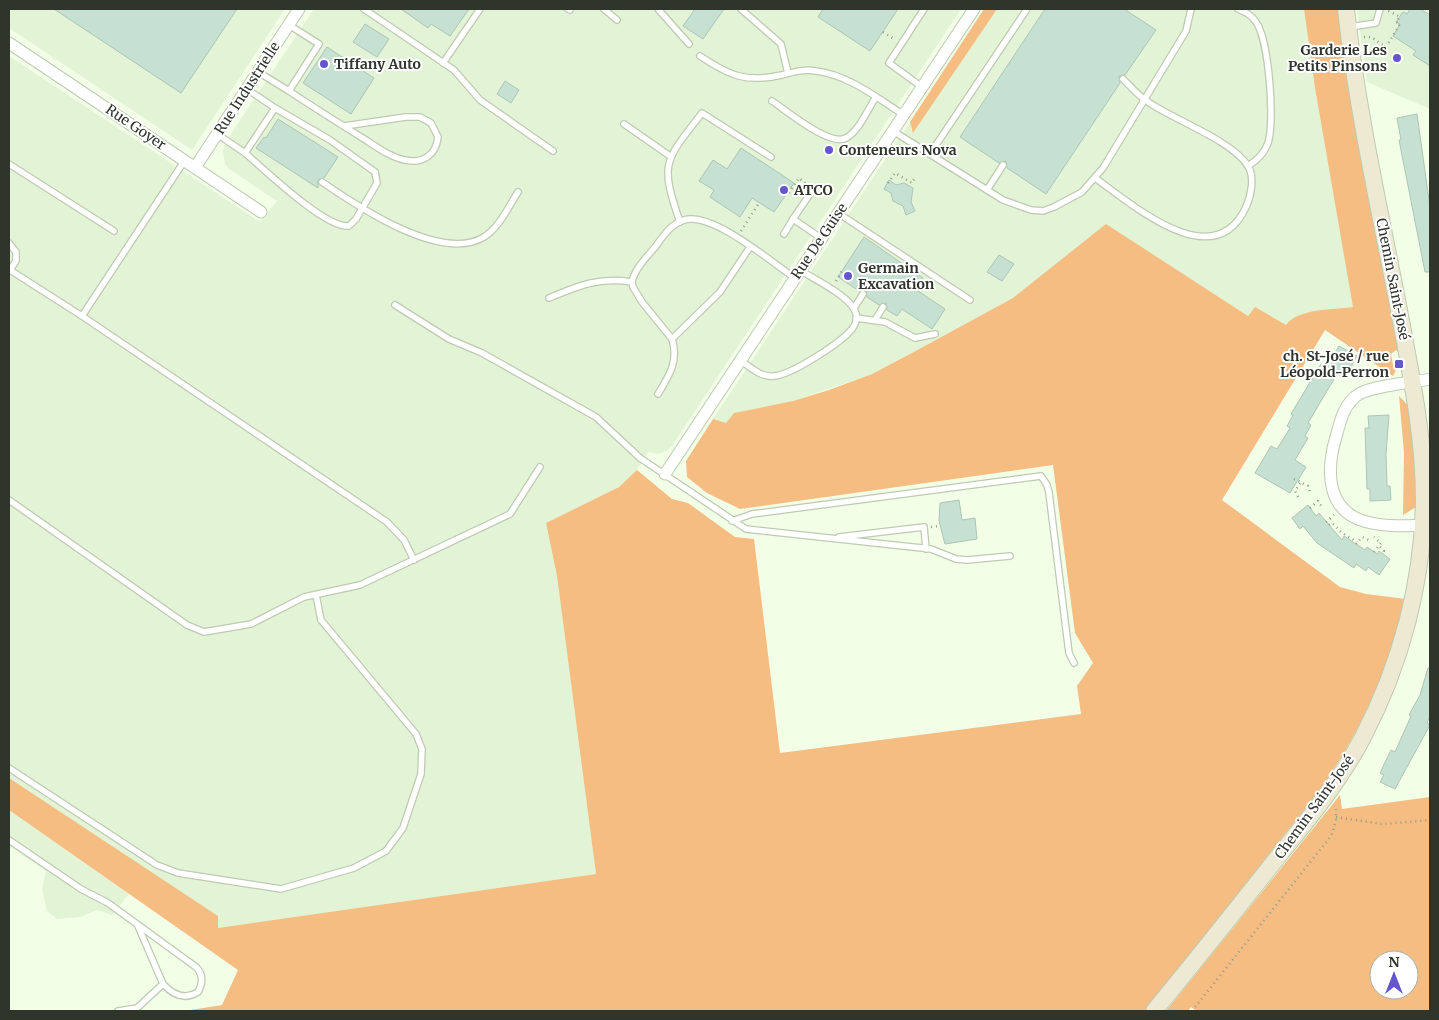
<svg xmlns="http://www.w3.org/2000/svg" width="1439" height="1020" font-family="Merriweather,serif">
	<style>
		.built { fill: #e3f3d5 }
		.green { fill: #f5bd81; fill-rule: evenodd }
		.building { fill: #c6e0d1; stroke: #acc5b7 }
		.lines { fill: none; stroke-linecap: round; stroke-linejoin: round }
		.lane-casing { stroke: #becab2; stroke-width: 8 }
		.street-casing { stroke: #becab2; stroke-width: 13 }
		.secondary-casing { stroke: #becab2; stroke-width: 18 }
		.path { stroke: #929b8a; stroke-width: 2.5; stroke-dasharray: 1 4; stroke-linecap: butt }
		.lane { stroke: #fff; stroke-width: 5.5 }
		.street { stroke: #fff; stroke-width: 11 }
		.secondary { stroke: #eee9d3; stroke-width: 16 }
		.poi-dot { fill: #6356cf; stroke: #fff; stroke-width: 2 }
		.labels { text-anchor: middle; stroke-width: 4; stroke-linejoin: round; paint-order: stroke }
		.poi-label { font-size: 14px; font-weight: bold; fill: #30352c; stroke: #fff; text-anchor: start }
		.street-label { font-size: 14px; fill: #30352c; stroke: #fff }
	</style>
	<rect width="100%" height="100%" fill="#f2ffe6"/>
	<g class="built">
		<polygon points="9,9 285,9 192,150 9,28"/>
		<polygon points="314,9 961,9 672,446 666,451 658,454 648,452 637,470 619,487 546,523 557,576 596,874 218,928 217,916 9,778 9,56 260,222 277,201 229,169 225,164 223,151 225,143"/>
		<polygon points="985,9 1304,9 1315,88 1354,307 1329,310 1286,325 1255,307 1248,316 1106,225 1013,298 872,374 793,401 734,413 726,423 713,419"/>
		<polygon points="1357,9 1430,9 1430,109 1367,82"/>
		<polygon points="9,810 129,894 112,915 97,910 80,917 57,919 47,911 42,889 46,871 9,846"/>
	</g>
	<g class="green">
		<polygon points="984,9 997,9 913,133 910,122"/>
		<path d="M1304,9H1339L1399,352L1396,350L1391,354L1393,365L1397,368L1393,376L1325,330L1222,500L1340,587L1366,594L1406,599C1400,621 1395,644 1387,665C1370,709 1348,748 1322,787L1145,1011H184L222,1005L238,970L9,810V778L218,916V928L596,874L557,576L546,523L619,487L637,470L672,499L688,503L735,537L754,539L780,753L1081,714L1077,686L1093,663L1075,633L1053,465L740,509L707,493L687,477L686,461L713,419L726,423L734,413L793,401L829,390L872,374L908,355L1013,298L1106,224L1248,316L1255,307L1286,325C1298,308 1334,310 1353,307L1315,88Z"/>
		<polygon points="1399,396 1409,406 1418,484 1416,507 1403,515 1404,453"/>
		<path d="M1340,795L1342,809L1430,797V1011H1196L1191,1007L1188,1011H1166ZM1379,960H1409V990H1379Z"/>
	</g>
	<g class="building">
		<polygon points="54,9 237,9 181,93"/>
		<polygon points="401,9 469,9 450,36 431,24 428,28"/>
		<polygon points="695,9 724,9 703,39 683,26"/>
		<polygon points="823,9 898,9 870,51 818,17"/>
		<polygon points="1045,9 1124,9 1156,30 1125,75 1119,76 1120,83 1046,194 1007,168 1006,161 999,163 960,137"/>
		<polygon points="1410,9 1420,9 1430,15 1430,66 1413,55 1416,51 1393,36 1400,24 1396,22 1403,12 1407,14"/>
		<polygon points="365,24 389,39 377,57 353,42"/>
		<polygon points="327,47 374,78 351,114 303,83"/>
		<polygon points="505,81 519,90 511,103 497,94"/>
		<polygon points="1417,114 1430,207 1430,272 1425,272 1399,140 1401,140 1397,118"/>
		<polygon points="278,119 338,157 324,178 318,180 318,188 256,148 264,137 266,138"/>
		<polygon points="741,148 794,183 774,212 752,198 740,217 710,197 714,190 699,181 713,160 727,169"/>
		<polygon points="889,180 896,185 904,183 913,188 911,202 915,211 906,215 903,206 893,201 891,193 884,189"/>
		<polygon points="864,237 923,278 915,289 945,309 932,329 902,309 897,316 887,310 886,303 879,305 867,297 866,290 859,291 838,277"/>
		<polygon points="999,255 1014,264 1002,281 987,272"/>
		<polygon points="1339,346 1357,356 1351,367 1347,365 1341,376 1337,374 1308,423 1311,425 1305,436 1308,438 1295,460 1306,467 1290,493 1255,473 1271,446 1277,449 1290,428 1287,426 1293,415 1291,414 1321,364 1323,365 1330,355 1333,356"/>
		<polygon points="1389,415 1386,454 1387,486 1390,486 1391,500 1370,501 1370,489 1367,489 1365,428 1369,428 1368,416"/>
		<polygon points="959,500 962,520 975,518 977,539 945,544 939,521 940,503"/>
		<polygon points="1308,505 1316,516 1319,513 1342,540 1344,536 1365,550 1367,547 1377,554 1379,551 1390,559 1379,575 1368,567 1366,571 1356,564 1354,568 1317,543 1303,526 1300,529 1292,518"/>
		<polygon points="1428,668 1430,668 1430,716 1427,723 1430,725 1395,789 1380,782 1384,775 1380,773 1391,750 1395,752 1411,716 1409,715 1420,695"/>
	</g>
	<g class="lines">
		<g class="lane-casing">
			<g id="lane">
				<polyline points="364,9 454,70 480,100 553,151"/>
				<polyline points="568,9 570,10"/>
				<polyline points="604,9 617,20"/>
				<polyline points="658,9 689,44"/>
				<polyline points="741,9 781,44 788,73"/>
				<path d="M1238,9C1245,12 1252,15 1256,22C1269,40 1275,122 1268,143C1264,154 1257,160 1248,166"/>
				<polyline points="1350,27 1376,23 1380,9"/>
				<path d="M700,56C730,76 746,83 782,75C793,72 804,69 816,71C849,75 877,98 904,115"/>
				<polyline points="443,63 480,9"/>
				<polyline points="258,72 289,91 319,44 289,25"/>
				<polyline points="922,87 889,63 924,9"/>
				<path d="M289,91C313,107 337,122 361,137C374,145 389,157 405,160C423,164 436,155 438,137L431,123L420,117H406L344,126"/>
				<path d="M772,101C787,111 830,147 846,138C859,131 868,109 876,97"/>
				<polyline points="624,124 670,156"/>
				<polyline points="893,131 1003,200 1031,210 1043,211 1054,207 1082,192 1103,168 1186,31 1191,9"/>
				<polyline points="217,134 245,153 275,108 247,89"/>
				<path d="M245,153C264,169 326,229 349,226L356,219L377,183L375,172L330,140L275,108"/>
				<polyline points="930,154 1027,9"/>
				<polyline points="9,164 114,231"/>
				<path d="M1095,178C1132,204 1214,277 1246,207C1251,196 1255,177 1248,166C1232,140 1171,119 1145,100C1137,94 1130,86 1123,79"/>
				<path d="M322,182C357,206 441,263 484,237C499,228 509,206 518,192"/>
				<polyline points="987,190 1003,165"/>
				<polyline points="812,191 793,219 821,238"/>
				<polyline points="838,213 970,300"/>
				<path d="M680,222C659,162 665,161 702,113L771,157"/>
				<polyline points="784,234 793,219"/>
				<polyline points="9,243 16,252 16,261 10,270 82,316 185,160"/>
				<path d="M549,298C580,285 599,277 632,282"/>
				<polyline points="395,305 449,339 482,353 596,417 640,458 746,529 931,549 956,559 967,560 1010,556"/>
				<polyline points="854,308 863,294"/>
				<polyline points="82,316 387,522 404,540 414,560"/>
				<polyline points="856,318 885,322 915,338 935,334"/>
				<polyline points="875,320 883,307"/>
				<polyline points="672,339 720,292 750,247"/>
				<path d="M740,360C749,366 761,378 774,376C791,375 841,343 852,329C856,324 858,317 855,311C849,296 814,279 800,270"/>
				<path d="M658,394C669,376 679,361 672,339L642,302L633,287L632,282C635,268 647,257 656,246C663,236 671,224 684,220C712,211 771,262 795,278"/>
				<polyline points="9,500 187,625 204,632 251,624 304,597 360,585 510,514 540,467"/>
				<polyline points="732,521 752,514 1041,476 1047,485 1049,493 1069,653 1074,663"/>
				<polyline points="839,537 924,527 926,549"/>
				<polyline points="9,768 157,865 178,873 281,889 354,868 386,851 403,828 421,774 422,749 416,734 321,620 316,595"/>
				<path d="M9,840L81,889L108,903L196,967C203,974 203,983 198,992C185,1000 173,995 163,984L138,926"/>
				<polyline points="118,1011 137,1008 163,984"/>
			</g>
		</g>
		<g class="street-casing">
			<g id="street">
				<polyline points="9,43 261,212"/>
				<polyline points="196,166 299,9"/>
				<polyline points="665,474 974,9"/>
				<path d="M1429,525C1409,526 1386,527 1367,522C1326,512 1326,470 1336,437C1340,422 1344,403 1359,394C1376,385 1410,383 1430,379"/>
			</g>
		</g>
		<g class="secondary-casing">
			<path id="secondary" d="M1154,1011C1197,959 1239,906 1281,853C1311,816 1341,779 1363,737C1401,664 1423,582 1424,500C1424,434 1410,370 1398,305C1379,207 1357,108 1346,9"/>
		</g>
		<g class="path">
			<polyline points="883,32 894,39"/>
			<polyline points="1364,37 1371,37 1386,47 1400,24 1396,22 1400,17 1387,10"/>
			<polyline points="888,183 895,173 912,183 915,178"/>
			<polyline points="789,193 799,178 806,184"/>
			<polyline points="741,231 759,203"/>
			<polyline points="836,281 842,271"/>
			<polyline points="1294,479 1308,486 1310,492"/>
			<polyline points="1298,497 1295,491 1301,482"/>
			<polyline points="1310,508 1318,501 1322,507"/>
			<polyline points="1326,522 1334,515"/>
			<polyline points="1329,525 1332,523 1341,532 1357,542"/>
			<polyline points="931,527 940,526"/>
			<polyline points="1356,544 1362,537 1371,541"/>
			<polyline points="1380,547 1384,551 1382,553"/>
			<polyline points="1374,552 1381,543 1374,537"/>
			<polyline points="1336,817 1382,824 1430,820"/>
			<polyline points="1192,1011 1331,836 1336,821 1336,807"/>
		</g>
		<use href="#lane" class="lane"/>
		<use href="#street" class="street"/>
		<use href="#secondary" class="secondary"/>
	</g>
	<g class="poi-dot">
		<circle cx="1397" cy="58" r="5"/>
		<circle cx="324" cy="64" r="5"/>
		<circle cx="829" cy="150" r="5"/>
		<circle cx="784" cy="190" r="5"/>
		<circle cx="848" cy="276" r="5"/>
		<rect x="1394" y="359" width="10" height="10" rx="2.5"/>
	</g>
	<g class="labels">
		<g class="poi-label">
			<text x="1387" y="55" text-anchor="end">Garderie Les<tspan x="1387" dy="16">Petits Pinsons</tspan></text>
			<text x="334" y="69">Tiffany Auto</text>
			<text x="839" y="155">Conteneurs Nova</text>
			<text x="794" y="195">ATCO</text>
			<text x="858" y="273">Germain<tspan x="858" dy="16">Excavation</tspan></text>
			<text x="1389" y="361" text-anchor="end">ch. St-José / rue<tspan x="1389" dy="16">Léopold-Perron</tspan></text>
		</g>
		<g class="street-label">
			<text transform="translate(247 88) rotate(-57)" y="5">Rue Industrielle</text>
			<text transform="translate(136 127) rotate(34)" y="5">Rue Goyer</text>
			<text transform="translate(819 241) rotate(-56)" y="5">Rue De Guise</text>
			<text transform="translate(1393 279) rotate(79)" y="5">Chemin Saint-José</text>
			<text transform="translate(1314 807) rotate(-54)" y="5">Chemin Saint-José</text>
		</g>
	</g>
	<rect width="1439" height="1020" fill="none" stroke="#30352c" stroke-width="20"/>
	<g transform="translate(1394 975)"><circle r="24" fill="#ffffff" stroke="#acaeab"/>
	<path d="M0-4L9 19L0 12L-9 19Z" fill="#6356cf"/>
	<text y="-8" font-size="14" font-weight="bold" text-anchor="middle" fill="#30352c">N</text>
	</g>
</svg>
